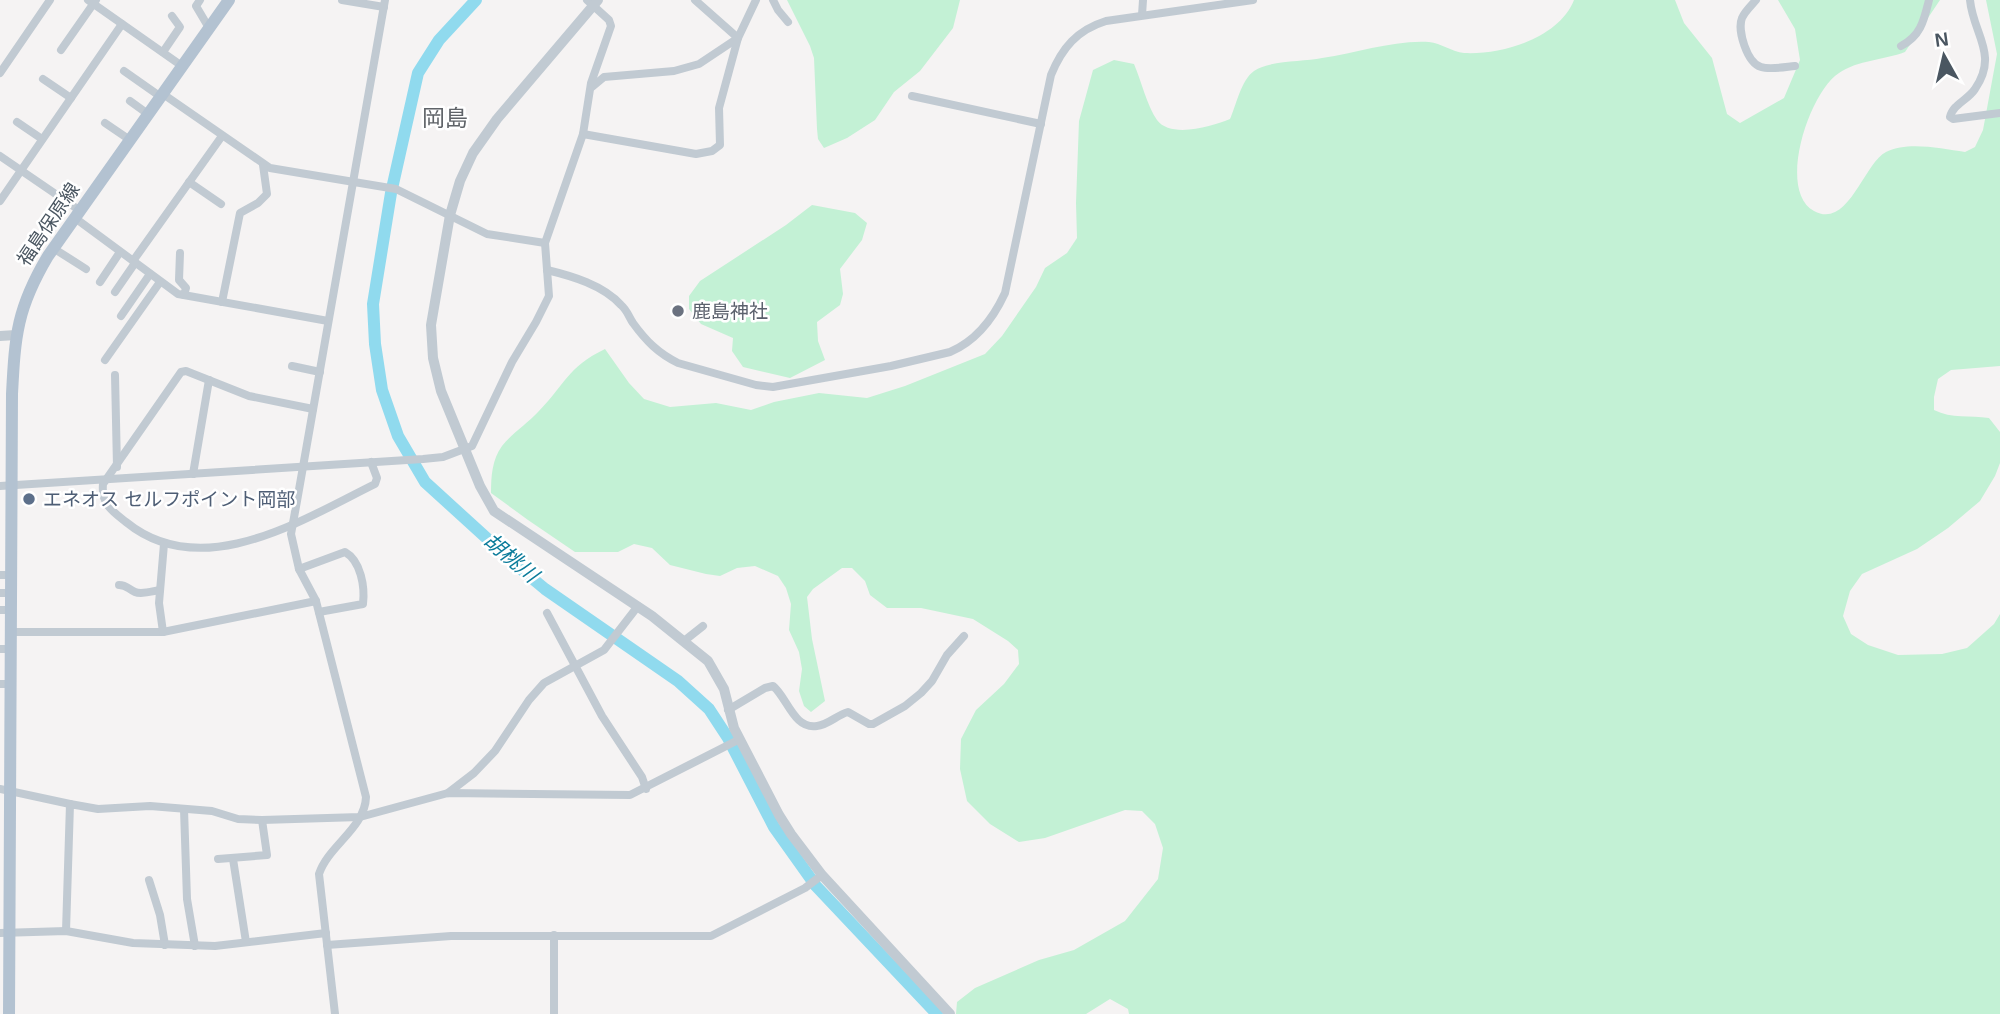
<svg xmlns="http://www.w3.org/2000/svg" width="2000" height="1014" font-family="Helvetica,'Noto Sans JP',sans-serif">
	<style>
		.green { fill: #c3f1d5 }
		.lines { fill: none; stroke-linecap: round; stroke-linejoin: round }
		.river { stroke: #90daee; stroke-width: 12 }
		.minor { stroke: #c1cad2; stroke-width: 8 }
		.tertiary { stroke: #c1cad2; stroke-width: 10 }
		.primary { stroke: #b3c2d1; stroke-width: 12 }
		.worship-dot { fill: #6b7280; stroke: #fff; stroke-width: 2.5 }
		.service-dot { fill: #5c6f8a; stroke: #fff; stroke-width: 2.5 }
		.labels { text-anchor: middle; stroke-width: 5; stroke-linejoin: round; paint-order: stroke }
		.street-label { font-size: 19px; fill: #4a5661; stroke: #fff }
		.worship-label { font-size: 19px; fill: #5b616d; stroke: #fff; text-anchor: start }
		.service-label { font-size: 19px; fill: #4e5e75; stroke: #fff; text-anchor: start }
		.water-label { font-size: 21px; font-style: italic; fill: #0c7c9b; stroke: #fff }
		.quarter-label { font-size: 23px; fill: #5f6368; stroke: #fff }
	</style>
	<rect width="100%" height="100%" fill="#f5f3f3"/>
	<g class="green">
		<polygon points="787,0 960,0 953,28 920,71 894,92 875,120 847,138 824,148 818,139 817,129 814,58 810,46"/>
		<path d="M1574,0H1675L1684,23L1712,58L1727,114L1740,123L1784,98L1800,60L1795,29L1778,0H1940L1905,52C1884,60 1858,60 1839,73C1810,91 1776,190 1814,211C1848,230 1864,163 1886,152C1909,141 1941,149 1965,152L1975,147L1983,130L1997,54L1986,0H2000V366L1951,370L1938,379L1934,397V410C1952,419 1970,415 1989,418L2000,432V463L1995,476L1980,501L1948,528L1917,549L1862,574L1850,591L1843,616L1851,634L1868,645L1898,655L1942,654L1967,648L1994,624L2000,614V1014H1129L1128,1009L1110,999L1086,1014H956L957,1002L975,988L1039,960L1074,950L1125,921L1158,879L1163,848L1155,824L1142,811L1125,810L1045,838L1019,842L990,824L967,801L960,769L961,739L976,710L1004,684L1019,664L1018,650L1008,641L973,619L921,608H887L870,595L865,581L852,568H842L813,589L807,597L812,639L825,701L811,712L804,706L799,691L802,669L799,652L789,630L791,604L786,588L778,576L755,566L737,568L720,576L706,574L670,565L652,548L634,544L618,552H575L528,520L491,493C491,476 492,460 502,446C512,433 527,424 538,412C565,385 567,367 605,349L629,383L644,399L670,407L716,403L751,410L774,402L819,393L867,398L905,386L985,354L1002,336L1036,287L1045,268L1067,253L1077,238L1076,203L1079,121L1093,70L1114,60L1134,64C1141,80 1147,106 1157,120C1171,139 1213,126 1230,119C1236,106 1241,80 1254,71C1270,60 1303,62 1322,58C1358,53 1393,40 1429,42C1441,43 1452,52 1464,53C1502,55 1559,38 1574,0Z"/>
		<polygon points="812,205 855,213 867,223 862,240 840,269 843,294 840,305 817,322 818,341 825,360 790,378 743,367 732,351 733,338 701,324 689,309 689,296 700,281 786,225"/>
	</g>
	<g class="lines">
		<polyline class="river" points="476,0 439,40 418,73 391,193 373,304 375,344 382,390 398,436 425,482 515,564 545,589 678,681 709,709 728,738 774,827 816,886 937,1014"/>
		<g class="minor">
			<polyline points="88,0 182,66"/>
			<polyline points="200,0 196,6 209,28"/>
			<polyline points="342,0 384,7"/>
			<polyline points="773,0 778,10 788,22"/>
			<path d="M1756,0C1751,6 1745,11 1742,18C1737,30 1747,63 1761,67C1770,70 1785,67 1795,66"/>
			<path d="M1970,0C1973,34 1999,54 1975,89C1968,100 1953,104 1950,117L1953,119L2000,113"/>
			<polyline points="1142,15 1143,0"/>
			<path d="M1901,46C1921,36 1924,20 1929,0"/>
			<polyline points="61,50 96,0"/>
			<polyline points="163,52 180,27 172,16"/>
			<polyline points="124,71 161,97"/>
			<polyline points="0,73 50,0"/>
			<polyline points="43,79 71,98"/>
			<polyline points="592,87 604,77 674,71 699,64 738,38 756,0"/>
			<polyline points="163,94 270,168 396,189 487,234 545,243"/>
			<polyline points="912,96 1041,124"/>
			<polyline points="130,101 148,114"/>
			<polyline points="17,122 42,139"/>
			<polyline points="105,123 130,140"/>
			<polyline points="583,134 696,154 712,151 720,145 719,108 738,38 695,0"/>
			<polyline points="0,156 79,210"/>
			<polyline points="189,182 221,204"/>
			<polyline points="0,201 122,24"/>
			<polyline points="75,218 178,294 328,321"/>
			<polyline points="53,248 86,269"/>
			<polyline points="180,253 179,280 186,288 184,295"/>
			<polyline points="133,261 222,136"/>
			<path d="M547,270C572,276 603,285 621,305C627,310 629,317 633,323C646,341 658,353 678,363L756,385L773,387L891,366L950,352C976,341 993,319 1005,293L1051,75C1062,48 1077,30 1106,21L1253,0"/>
			<polyline points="100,282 120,252"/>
			<polyline points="115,292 135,263"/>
			<polyline points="222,302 240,213 258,203 267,194 263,165"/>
			<polyline points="121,316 150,274"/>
			<polyline points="105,360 160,282"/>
			<polyline points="292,366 320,372"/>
			<polyline points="115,375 117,467"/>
			<path d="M313,409L249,396L186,371L181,372L103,484C101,504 112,511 126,522C202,584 302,520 375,484L377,478L371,462"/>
			<polyline points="193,474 209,380"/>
			<polyline points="0,486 423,459 443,457 472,446 512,362 536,322 549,296 545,243 583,134 591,83 611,26 609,20 587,0"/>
			<path d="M299,569L345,552C361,561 365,587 363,604L319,612"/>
			<polyline points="0,575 11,575"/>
			<path d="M119,585C127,585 128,589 135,592C142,595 153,591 160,590"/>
			<polyline points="0,593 11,593"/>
			<polyline points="0,610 11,610"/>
			<polyline points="547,613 602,716 642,777 646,789"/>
			<polyline points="11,632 163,632 316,601"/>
			<polyline points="163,632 159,603 164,544"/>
			<polyline points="684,641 703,626"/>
			<polyline points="0,649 11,649"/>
			<polyline points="0,684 11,684"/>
			<path d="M728,710L765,688L773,686C787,697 794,730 817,726C828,725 837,715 848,712L869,724H873L905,706L921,693L932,681L947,655L964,636"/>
			<polyline points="0,789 70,804"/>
			<polyline points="448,793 474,773 495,751 529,700 544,683 604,650 638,606"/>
			<polyline points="184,809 187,899 195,946"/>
			<polyline points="218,859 267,855 262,820"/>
			<polyline points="233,859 246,942"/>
			<polyline points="149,880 160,915 165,945"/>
			<polyline points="66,931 70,804 98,809 150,806 212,811 238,819 262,820 360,817 448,793 630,795 740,739"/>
			<polyline points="0,933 66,931 133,943 215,946 326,933"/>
			<polyline points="327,945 451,936 711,936 805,888 822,875"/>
			<path d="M335,1014L319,874C328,846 365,828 366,797L316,601L299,569L291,534L297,501L385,0"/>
			<polyline points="554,1014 554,935"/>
		</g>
		<g class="tertiary">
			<polyline points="598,0 497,119 473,153 460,181 450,215 431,325 433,358 441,391 480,486 494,511 652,616 708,661 724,689 734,728 779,815 791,834 822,875 950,1014"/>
			<polyline points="0,336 16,335"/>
		</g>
		<path class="primary" d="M9,1014L12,394C15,335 17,308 48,256L229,0"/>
	</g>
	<circle class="worship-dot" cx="678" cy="311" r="7"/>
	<circle class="service-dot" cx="29" cy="499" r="7"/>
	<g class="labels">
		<g class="street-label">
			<text transform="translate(48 224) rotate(-56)" y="7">福島保原線</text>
		</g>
		<g class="worship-label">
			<text x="692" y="318">鹿島神社</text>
		</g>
		<g class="service-label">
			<text x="43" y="506">エネオス セルフポイント岡部</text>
		</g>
		<g class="water-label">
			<text transform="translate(511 558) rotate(40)" y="7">胡桃川</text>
		</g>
		<g class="quarter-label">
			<text x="445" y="126">岡島</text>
		</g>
	</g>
	<g transform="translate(1944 56) rotate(352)" stroke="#ffffff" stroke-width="5" paint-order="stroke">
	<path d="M0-5L12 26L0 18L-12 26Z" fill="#4a5661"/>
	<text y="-10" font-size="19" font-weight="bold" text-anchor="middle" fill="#4a5661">N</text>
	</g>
</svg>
